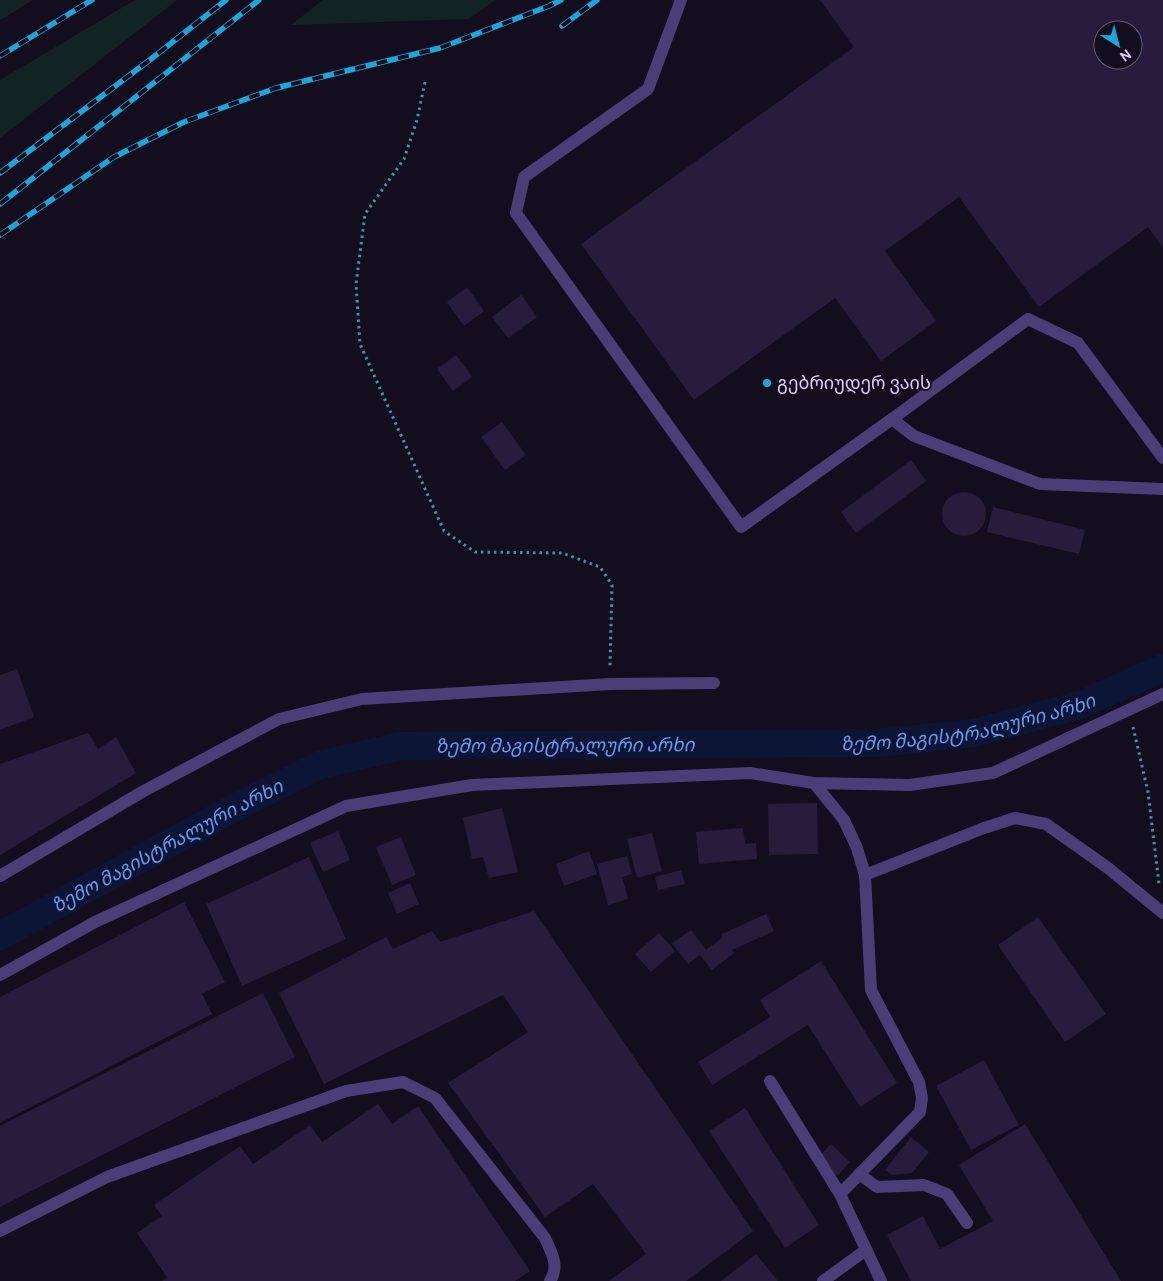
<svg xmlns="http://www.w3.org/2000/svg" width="1163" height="1281" font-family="Cabin,'Noto Sans Georgian',sans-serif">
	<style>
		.green { fill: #122326 }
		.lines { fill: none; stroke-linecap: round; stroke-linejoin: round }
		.canal { stroke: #0d1536; stroke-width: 28 }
		.building { fill: #281c3c; fill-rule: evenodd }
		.path { stroke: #3998a3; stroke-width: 3; stroke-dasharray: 2.5 4; stroke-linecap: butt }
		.service { stroke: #493e77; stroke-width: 12 }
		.minor { stroke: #493e77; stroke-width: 12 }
		.rail-casing { stroke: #18a8dd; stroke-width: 5.5 }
		.rail { stroke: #130e1d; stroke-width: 4; stroke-dasharray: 11; stroke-linecap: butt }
		.poi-dot { fill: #18a8dd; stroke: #130e1d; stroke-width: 2 }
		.labels { text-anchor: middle; stroke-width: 4; stroke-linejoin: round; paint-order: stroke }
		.poi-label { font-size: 18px; fill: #dbcffa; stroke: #130e1d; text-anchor: start }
		.water-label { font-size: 19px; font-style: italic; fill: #689aef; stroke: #130e1d }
	</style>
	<rect width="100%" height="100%" fill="#130e1d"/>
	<g class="green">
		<polygon points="0,0 33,0 0,20"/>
		<polygon points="135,0 177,0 0,138 0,80"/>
		<polygon points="323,0 495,0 469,19 291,25"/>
	</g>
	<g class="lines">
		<path class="canal" id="s1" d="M0,936L236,807L320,765L401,746L877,743L974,733L1080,705L1163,668"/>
	</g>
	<g class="building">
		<path d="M820,0H1163V248L1148,227L1039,307L959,197L885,251L936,321L881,361L835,298L694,400L581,244L854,47ZM1103,30H1133V60H1103Z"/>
		<polygon points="467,287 484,311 464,326 447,302"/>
		<polygon points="521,295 537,317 508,338 492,317"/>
		<polygon points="456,355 472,377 453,391 437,369"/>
		<polygon points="502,422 526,455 505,470 481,437"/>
		<polygon points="911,460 926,481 856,533 841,512"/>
		<circle cx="964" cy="514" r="22"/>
		<polygon points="993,507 1085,530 1079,554 987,532"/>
		<polygon points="17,669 34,717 0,730 0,675"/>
		<polygon points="88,733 98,749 116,737 136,773 0,855 0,764"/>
		<polygon points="817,803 818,854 769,855 768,804"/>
		<polygon points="502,808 518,872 489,878 483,857 472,859 463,818"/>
		<polygon points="743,828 745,844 756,843 757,859 699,864 696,832"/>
		<polygon points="338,831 350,860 323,872 310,843"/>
		<polygon points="652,833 662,871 637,878 627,839"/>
		<polygon points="401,837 416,875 392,885 376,847"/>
		<polygon points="589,851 597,874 564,886 556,864"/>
		<polygon points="627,856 632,874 622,877 628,899 608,905 597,864"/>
		<polygon points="309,857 346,939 242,986 206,904"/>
		<polygon points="681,870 685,884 658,890 655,877"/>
		<polygon points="410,883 419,904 397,914 388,893"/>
		<polygon points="184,902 225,982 202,994 212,1014 0,1123 0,997"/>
		<polygon points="534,911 753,1231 686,1281 609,1281 646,1254 593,1184 545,1217 448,1083 528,1032 503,995 324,1084 279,993 386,937 393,949 432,931 440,942"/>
		<polygon points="766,914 774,931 732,950 734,953 712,970 700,955 688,964 672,943 691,930 706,950 722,938 722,934"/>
		<polygon points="1038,917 1106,1014 1065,1042 998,945"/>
		<polygon points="659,933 675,951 651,972 635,954"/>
		<polygon points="821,961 897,1083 860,1107 808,1025 712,1085 698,1062 770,1017 760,1000"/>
		<polygon points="263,993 295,1057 0,1207 0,1126"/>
		<polygon points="984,1060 1019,1125 971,1150 936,1086"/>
		<polygon points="378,1104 392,1124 418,1106 530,1271 515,1281 162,1281 167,1277 137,1233 162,1216 154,1205 240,1146 253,1164 310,1125 322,1142"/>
		<polygon points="745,1108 819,1225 785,1248 709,1131"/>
		<polygon points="1025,1124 1121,1281 911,1281 887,1235 923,1216 940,1249 993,1221 959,1165"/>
		<polygon points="911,1137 929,1152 912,1173 892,1175 885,1170"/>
		<polygon points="831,1144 850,1162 837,1176 818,1158"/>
		<polygon points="756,1254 778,1281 721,1281"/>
	</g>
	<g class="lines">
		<g class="path">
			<polyline points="425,82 417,120 404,159 365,214 356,284 360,344 444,531 475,552 562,553 600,567 612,585 610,666"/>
			<polyline points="1133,727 1148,792 1159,884"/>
		</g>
		<g class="service">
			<polyline points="681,0 648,89 524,177 516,213 741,527 892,419 914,436 1040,484 1163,489"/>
			<polyline points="892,419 1028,319 1078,343 1163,458"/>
			<polyline points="865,875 984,828 1015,818 1046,824 1108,868 1163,913"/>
			<polyline points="0,876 142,792 279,719 362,699 610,684 714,683"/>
			<polyline points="0,975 95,922 346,806 472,785 750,773 814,783 910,785 993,773 1163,694"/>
			<polyline points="770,1081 840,1194 920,1112 922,1098 919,1082 871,990 865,875 857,848 844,820 814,783"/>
			<polyline points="859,1174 877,1187 924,1185 947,1194 967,1223"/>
			<path d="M0,1231L107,1177L346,1091L403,1082L435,1098L545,1238C551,1252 560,1266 550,1281"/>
			<polyline points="823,1281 866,1250"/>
		</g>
		<polyline class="minor" points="840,1194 881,1281"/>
		<g class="rail-casing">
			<g id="rail">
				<polyline points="562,26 597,0"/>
				<polyline points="0,56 92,0"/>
				<polyline points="0,173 151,59 226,0"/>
				<polyline points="0,204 259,0"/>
				<polyline points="0,235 114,157 184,122 276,88 440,48 549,6 561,0"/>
			</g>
		</g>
		<use href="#rail" class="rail"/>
	</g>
	<circle class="poi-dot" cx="767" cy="383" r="5"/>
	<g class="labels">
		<g class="poi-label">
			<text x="777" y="389">გებრიუდერ ვაის</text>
		</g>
		<g class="water-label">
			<text dy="7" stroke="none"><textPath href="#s1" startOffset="1015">ზემო მაგისტრალური არხი</textPath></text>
			<text dy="7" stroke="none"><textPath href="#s1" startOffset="610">ზემო მაგისტრალური არხი</textPath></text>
			<text dy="7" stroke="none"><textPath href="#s1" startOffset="190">ზემო მაგისტრალური არხი</textPath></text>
		</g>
	</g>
	<g transform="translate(1118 45) rotate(144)"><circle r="24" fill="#130e1d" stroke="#635b75"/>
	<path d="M0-4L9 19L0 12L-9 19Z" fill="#18a8dd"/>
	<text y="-8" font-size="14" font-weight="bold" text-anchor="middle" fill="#dbcffa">N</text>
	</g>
</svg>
